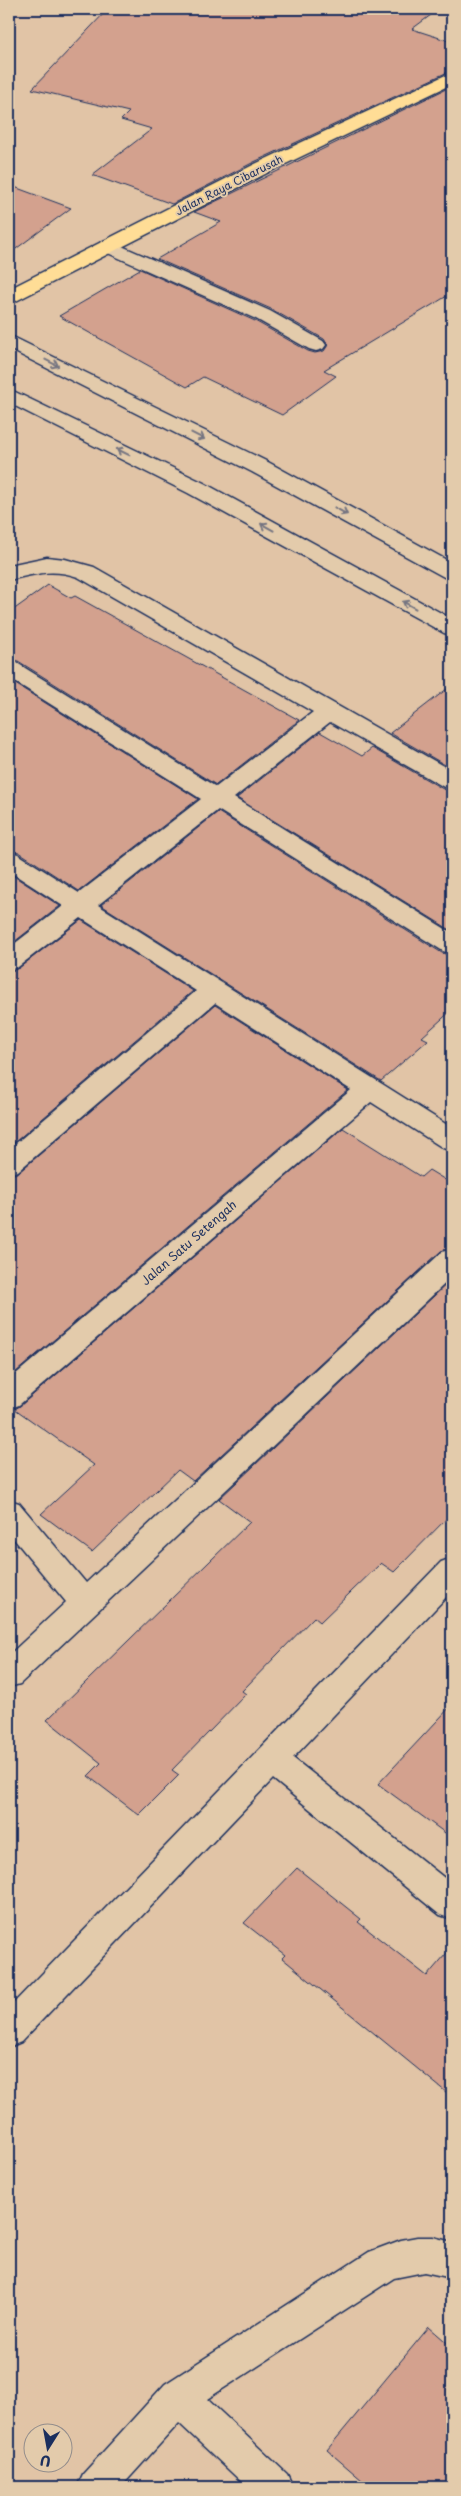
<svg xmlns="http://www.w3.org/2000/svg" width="461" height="2496" font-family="'Playpen Sans',sans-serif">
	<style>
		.building { fill: #d3a18e; stroke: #1b2f5e }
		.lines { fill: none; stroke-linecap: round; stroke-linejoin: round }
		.minor-casing { stroke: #1b2f5e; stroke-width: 3 }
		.primary-casing { stroke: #1b2f5e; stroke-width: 3 }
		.minor { fill: #e3cbab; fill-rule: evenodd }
		.primary { fill: #ffdd96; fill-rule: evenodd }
		.oneway { stroke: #757581 }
		.labels { text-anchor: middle; stroke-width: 4; stroke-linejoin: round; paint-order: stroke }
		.far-street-label { font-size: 11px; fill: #1b2f5e; stroke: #e3cbab }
		.street-label { font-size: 12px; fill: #1b2f5e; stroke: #e3cbab }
	</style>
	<rect width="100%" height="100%" fill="#e1c4a6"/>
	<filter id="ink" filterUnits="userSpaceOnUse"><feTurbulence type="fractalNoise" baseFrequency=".02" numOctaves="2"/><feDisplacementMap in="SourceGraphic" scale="10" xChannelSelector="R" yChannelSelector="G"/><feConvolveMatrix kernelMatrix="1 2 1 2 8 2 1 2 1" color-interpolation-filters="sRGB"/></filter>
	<g filter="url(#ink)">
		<g class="building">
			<polygon points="108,9 439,9 412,29 452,42 452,70 254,162 172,204 92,175 152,129 121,120 129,112 32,89"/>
			<polygon points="452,86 452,293 324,370 336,376 282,415 203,377 187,387 59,316 140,269 255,321 308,351 315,353 324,351 328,345 324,339 271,309 157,259 221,222 194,212"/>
			<polygon points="9,185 71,208 9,254"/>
			<polygon points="48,585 71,598 75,596 299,720 216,785 18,661 9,659 9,613"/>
			<polygon points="9,680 198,799 79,891 19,852 9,850"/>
			<polygon points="452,685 452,769 390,733"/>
			<polygon points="320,732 362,756 372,748 443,789 452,791 452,931 237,798"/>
			<polygon points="218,812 442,953 452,956 452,1010 422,1037 428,1040 381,1081 101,905"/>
			<polygon points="9,873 60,906 9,946"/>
			<polygon points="81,920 193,991 9,1147 9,972 19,968"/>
			<polygon points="215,1005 348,1090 9,1378 9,1176 19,1172"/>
			<polygon points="343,1128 421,1177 429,1170 452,1184 452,1247 441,1251 193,1481 178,1470 92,1552 41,1514 94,1465 15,1409 20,1406"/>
			<polygon points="452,1279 452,1513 394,1572 381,1563 320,1622 314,1617 242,1691 246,1694 172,1770 179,1775 139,1815 88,1776 101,1763 47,1720 250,1522 219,1499"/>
			<polygon points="452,1705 452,1838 378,1784"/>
			<polygon points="297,1868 361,1919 358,1922 427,1976 452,1947 452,2097 282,1958 285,1955 244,1923"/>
			<polygon points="429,2327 452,2347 452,2487 370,2487 327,2450"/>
		</g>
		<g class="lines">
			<g class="minor-casing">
				<g id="minor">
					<polygon points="108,240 270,311 323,341 326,345 323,349 316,351 309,349 256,319 101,250 98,246 101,242"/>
					<polygon points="9,335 268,462 452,563 452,579 444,577 252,472 9,349"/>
					<polygon points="9,389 204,483 452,619 452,635 444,633 188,493 9,403"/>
					<path d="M47,557L65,559L94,567L452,771V789L444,787L330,722L234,798L452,933V954L443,951L218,810L98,905L452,1128V1151L443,1148L371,1102L19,1405L9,1409V1380L351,1090L215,1003L18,1171L9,1174V1149L196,991L81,918L18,967L9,970V948L63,906L9,871V852L18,854L79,893L201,799L9,678V661L17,663L216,787L313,712L78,577C52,568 35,574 9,580V565Z"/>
					<polygon points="452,1249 452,1277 20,1684 9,1687 9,1655 66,1602 9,1533 9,1500 19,1503 86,1583 442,1252"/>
					<polygon points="452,1558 452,1591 293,1758 452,1884 452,1919 440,1915 273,1779 21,2042 9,2047 9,2008 441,1562"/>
					<polygon points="417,2237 433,2237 452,2242 452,2278 424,2272 394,2278 207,2399 287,2474 293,2487 247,2487 179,2423 121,2487 77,2487 83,2474 165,2384 369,2252 401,2240"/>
				</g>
			</g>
			<g class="primary-casing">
				<polygon id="primary" points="452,72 452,84 269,172 16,301 9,303 9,289 255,164"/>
			</g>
			<use href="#minor" class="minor"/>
			<use href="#primary" class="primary"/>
		</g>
		<defs><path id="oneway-shaft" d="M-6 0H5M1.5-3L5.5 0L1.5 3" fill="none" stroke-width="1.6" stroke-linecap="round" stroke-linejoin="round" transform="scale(1.25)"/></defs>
		<g class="oneway">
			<use href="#oneway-shaft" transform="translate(52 363) rotate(27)"/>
			<use href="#oneway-shaft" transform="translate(198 436) rotate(27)"/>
			<use href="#oneway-shaft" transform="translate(123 452) rotate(-154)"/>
			<use href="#oneway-shaft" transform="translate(341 511) rotate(29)"/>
			<use href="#oneway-shaft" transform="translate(267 527) rotate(-151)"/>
			<use href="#oneway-shaft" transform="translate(409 605) rotate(-151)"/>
		</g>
	</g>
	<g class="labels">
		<g class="far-street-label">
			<text transform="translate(229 185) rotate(-27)" y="4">Jalan Raya Cibarusah</text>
		</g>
		<g class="street-label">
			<text transform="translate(189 1243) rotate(-41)" y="4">Jalan Satu Setengah</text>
		</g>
	</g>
	<rect width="461" height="2496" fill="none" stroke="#e3cbab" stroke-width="30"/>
	<rect x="15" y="15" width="431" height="2466" fill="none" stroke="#1b2f5e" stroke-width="2" filter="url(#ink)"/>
	<g transform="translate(48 2448) rotate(191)"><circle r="24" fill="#e3cbab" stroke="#938d8c"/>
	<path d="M0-4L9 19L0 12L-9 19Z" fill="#1b2f5e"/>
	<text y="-8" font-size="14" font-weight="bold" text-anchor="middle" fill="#1b2f5e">U</text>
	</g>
</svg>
